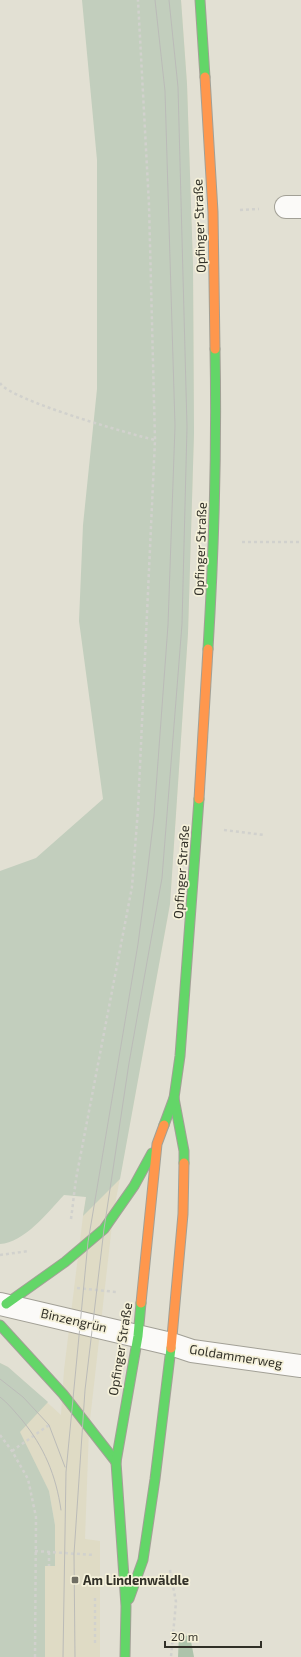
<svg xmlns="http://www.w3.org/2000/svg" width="301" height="1657" font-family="'Exo 2',sans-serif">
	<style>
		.built { fill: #dfdbc5 }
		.green { fill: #c2cebd }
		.forest { fill: #aec3ab }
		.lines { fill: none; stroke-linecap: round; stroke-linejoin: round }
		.street-casing { stroke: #a2a096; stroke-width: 24 }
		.fast-casing { stroke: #a2a096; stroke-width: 11 }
		.slow-casing { stroke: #a2a096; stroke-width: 11 }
		.path { stroke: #d1d1cd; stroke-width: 2.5; stroke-dasharray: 3 3; stroke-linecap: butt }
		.street { stroke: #fbfaf8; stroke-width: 22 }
		.fast { stroke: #63d668; stroke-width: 9 }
		.slow { stroke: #ff974d; stroke-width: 9 }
		.tram { stroke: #bbbbb8; stroke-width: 1 }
		.poi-dot { fill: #6f6e63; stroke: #f5f1da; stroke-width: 1.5 }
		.labels { text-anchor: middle; stroke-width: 3.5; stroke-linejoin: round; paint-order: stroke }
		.street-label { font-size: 13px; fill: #313027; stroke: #f5f1da }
		.poi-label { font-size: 13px; font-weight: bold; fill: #313027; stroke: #f5f1da; text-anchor: start }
	</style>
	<rect width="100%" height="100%" fill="#e2e0d3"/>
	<polygon class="built" points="181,0 187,84 193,265 194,433 188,633 170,904 113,1216 89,1429 85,1539 100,1541 100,1657 45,1657 45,1566 55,1566 55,1525 49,1491 19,1433 0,1363 8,1367 61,1415 64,1370 83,1216 114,1032"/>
	<g class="green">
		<path d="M82,0H181L187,84L193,265L194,433L188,633L170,904L120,1179L83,1216L86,1197L64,1195C48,1212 24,1243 0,1244V871L36,858L103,799L79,621L83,525L97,389V160Z"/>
		<polygon points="0,1363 8,1367 48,1402 20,1432 49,1491 55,1525 55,1566 45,1566 45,1657 0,1657"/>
	</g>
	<polygon class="forest" points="179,1635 190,1636 194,1657 178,1657"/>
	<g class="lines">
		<g class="street-casing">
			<g id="street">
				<polyline points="286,207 301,207"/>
				<polyline points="0,1304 171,1344 192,1351 301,1366"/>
			</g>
		</g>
		<g class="fast-casing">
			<g id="fast">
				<polyline points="200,0 205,77"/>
				<path d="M208,649C214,549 217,449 215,349"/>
				<polyline points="174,1098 184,1151 184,1163"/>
				<polyline points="164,1125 174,1098 180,1056 199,799"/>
				<polyline points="6,1304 65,1262 104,1229 134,1186 152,1153"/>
				<polyline points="0,1325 63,1394 116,1462"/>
				<polyline points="129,1599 143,1560 155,1479 171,1348"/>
				<polyline points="125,1657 126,1606 116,1462 138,1336 141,1303"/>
			</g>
		</g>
		<g class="slow-casing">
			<g id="slow">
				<polyline points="205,77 213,212 215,349"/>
				<polyline points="199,799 208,649"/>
				<polyline points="141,1303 157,1144 164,1125"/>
				<polyline points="171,1348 183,1214 184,1163"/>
			</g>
		</g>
		<g class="path">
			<polyline points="240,210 259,209"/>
			<path d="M0,383C10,400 130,434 155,440"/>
			<polyline points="242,542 301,542"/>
			<polyline points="224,830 264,835"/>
			<polyline points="71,1219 76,1179 132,887 138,809 155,440 149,205 138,0"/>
			<polyline points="0,1255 29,1251"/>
			<polyline points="77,1288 116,1292"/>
			<polyline points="0,1435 12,1451 28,1479 36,1517 35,1657"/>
			<polyline points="12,1451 49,1425 49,1423"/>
			<polyline points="35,1551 94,1555"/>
			<polyline points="49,1552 49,1566"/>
			<polyline points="170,1570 176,1602 171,1657"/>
			<polyline points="95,1643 95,1598"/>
		</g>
		<use href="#street" class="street"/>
		<use href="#fast" class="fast"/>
		<use href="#slow" class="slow"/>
		<g class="tram">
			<polyline points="0,1379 23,1397 49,1425 65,1467"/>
			<path d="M0,1397C8,1403 15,1412 22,1420C44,1447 56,1475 61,1510"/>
			<polyline points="63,1657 66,1472 88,1242 138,944 147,875 154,816 168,625 175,426 165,91 155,0"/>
			<polyline points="75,1657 74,1554 85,1390 104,1229 129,1063 162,878 182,624 187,427 178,87 169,0"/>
		</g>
	</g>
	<rect class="poi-dot" x="71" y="1576" width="8" height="8" rx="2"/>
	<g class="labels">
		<g class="street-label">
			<text transform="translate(199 226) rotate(-92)" y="5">Opfinger Straße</text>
			<text transform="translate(200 549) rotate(-88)" y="5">Opfinger Straße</text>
			<text transform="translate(181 872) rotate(-86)" y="5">Opfinger Straße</text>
			<text transform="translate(74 1320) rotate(13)" y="5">Binzengrün</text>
			<text transform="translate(120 1349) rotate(-81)" y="5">Opfinger Straße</text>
			<text transform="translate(236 1356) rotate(9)" y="5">Goldammerweg</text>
		</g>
		<g class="poi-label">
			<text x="83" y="1585">Am Lindenwäldle</text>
		</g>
	</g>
	<path d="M165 1641v6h96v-6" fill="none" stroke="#313027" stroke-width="2"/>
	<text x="171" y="1641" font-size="12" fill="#313027" stroke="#f5f1da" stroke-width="3" paint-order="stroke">20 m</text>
</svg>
